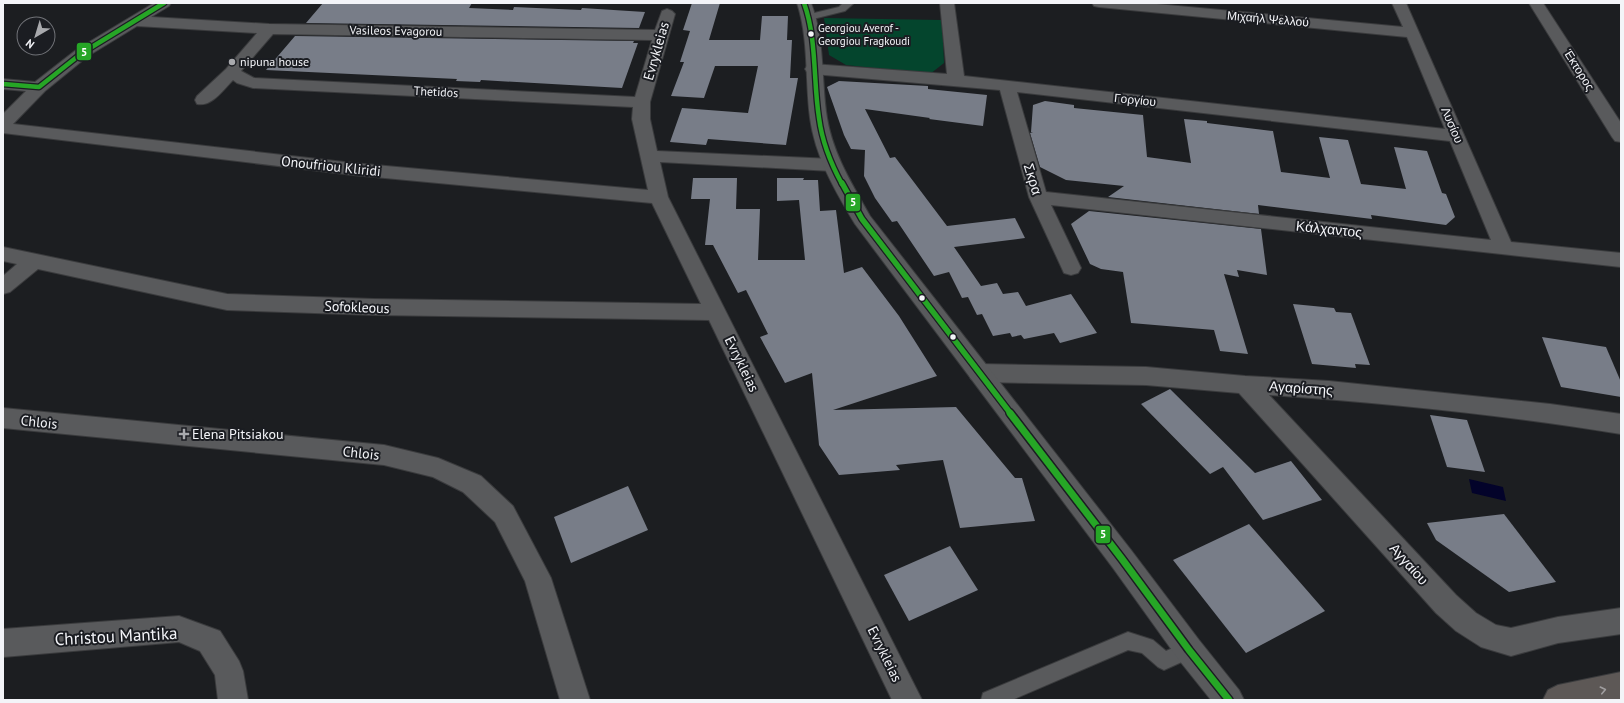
<svg xmlns="http://www.w3.org/2000/svg" width="1624" height="703" font-family="'PT Sans',sans-serif">
	<style>
		.green { fill: #04452d }
		.water { fill: #03032a }
		.building { fill: #787d88 }
		.lines { fill: none; stroke-linecap: round; stroke-linejoin: round }
		.lane-casing { stroke: #3a3b3d; stroke-width: 2 }
		.street-casing { stroke: #3a3b3d; stroke-width: 2 }
		.secondary-casing { stroke: #3a3b3d; stroke-width: 2 }
		.primary-casing { stroke: #3a3b3d; stroke-width: 2 }
		.lane { fill: #595a5c; fill-rule: evenodd }
		.street { fill: #595a5c; fill-rule: evenodd }
		.secondary { fill: #595a5c; fill-rule: evenodd }
		.primary { fill: #5d5856; fill-rule: evenodd }
		.bus-1-far2-casing { stroke: #1b1d22; stroke-width: 7 }
		.bus-1-far1-casing { stroke: #1b1d22; stroke-width: 8 }
		.bus-1-casing { stroke: #1b1d22; stroke-width: 10 }
		.bus-1-far2 { stroke: #26a626; stroke-width: 4.5 }
		.bus-1-far1 { stroke: #26a626; stroke-width: 5.5 }
		.bus-1 { stroke: #26a626; stroke-width: 7 }
		.oneway { stroke: #a09e9f }
		.bus-dot { fill: #f3f4f8; stroke: #1b1d22; stroke-width: 1.5 }
		.poi-dot { fill: #a8a9ad; stroke: #1b1d22; stroke-width: 1.5 }
		.labels { text-anchor: middle; stroke-width: 4; stroke-linejoin: round; paint-order: stroke }
		.far-bus-label { font-size: 11px; fill: #f3f4f8; stroke: #1b1d22; text-anchor: start }
		.far-street-label { font-size: 12px; fill: #f3f4f8; stroke: #1b1d22 }
		.far-poi-label { font-size: 12px; fill: #f3f4f8; stroke: #1b1d22; text-anchor: start }
		.street-label { font-size: 14px; fill: #f3f4f8; stroke: #1b1d22 }
		.poi-label { font-size: 14px; fill: #f3f4f8; stroke: #1b1d22; text-anchor: start }
		.near-street-label { font-size: 17px; fill: #f3f4f8; stroke: #1b1d22 }
		.line-badge { stroke: #1b1d22; stroke-width: 1.5 }
		.badge-label { font-size: 11px; text-anchor: middle; font-weight: bold; fill: #fff }
	</style>
	<rect width="100%" height="100%" fill="#1c1e21"/>
	<polygon class="green" points="824,18 942,20 944,63 930,74 846,65 829,55"/>
	<polygon class="water" points="1469,479 1503,487 1506,501 1472,493"/>
	<g class="building">
		<polygon points="323,3 472,3 469,8 513,10 514,7 581,10 582,8 645,12 639,28 306,23"/>
		<polygon points="692,3 720,3 709,40 760,40 762,16 788,16 787,40 792,40 790,78 798,78 786,145 708,139 706,145 670,142 682,108 748,113 758,66 715,66 704,98 671,96 684,62 680,62 690,31 683,30"/>
		<polygon points="295,36 634,41 633,43 638,43 622,88 481,80 480,82 456,81 457,79 266,70"/>
		<polygon points="839,81 928,86 928,89 987,95 983,126 929,119 930,118 865,109 890,158 895,157 947,226 1015,218 1025,238 954,247 981,286 997,283 1003,294 1018,292 1026,306 1071,294 1097,333 1060,343 1054,333 1024,339 1021,335 1012,337 1010,333 993,336 982,314 977,315 968,297 962,298 949,272 934,276 897,221 892,222 875,198 864,176 865,150 851,149 844,135 827,87"/>
		<polygon points="1045,101 1074,105 1074,108 1143,115 1147,157 1191,163 1184,119 1207,121 1207,123 1273,131 1281,172 1330,178 1319,137 1348,140 1361,184 1406,189 1394,147 1427,151 1442,193 1446,194 1455,217 1446,225 1371,215 1372,219 1258,205 1259,214 1108,197 1124,186 1066,180 1040,167 1030,133 1033,132 1031,132 1033,105"/>
		<polygon points="693,178 737,178 736,209 760,209 758,260 805,260 799,200 777,201 777,178 804,178 803,180 818,180 820,211 836,210 844,273 862,267 899,316 937,376 833,410 956,407 1015,478 1022,478 1035,521 960,528 943,460 896,465 900,470 839,475 819,445 812,373 785,383 760,337 768,334 746,290 738,293 713,245 705,245 710,199 691,199"/>
		<polygon points="1089,211 1261,229 1267,275 1237,270 1239,277 1224,274 1248,354 1220,351 1214,330 1131,323 1123,272 1101,269 1090,264 1071,224"/>
		<polygon points="1293,304 1334,308 1336,312 1351,313 1370,365 1355,364 1356,368 1312,364"/>
		<polygon points="1542,337 1606,347 1621,382 1621,397 1561,387"/>
		<polygon points="1170,389 1255,473 1291,461 1322,500 1263,520 1223,467 1210,474 1141,404"/>
		<polygon points="1430,415 1467,420 1485,472 1447,467"/>
		<polygon points="628,486 648,530 571,563 554,517"/>
		<polygon points="1504,514 1556,582 1509,592 1436,540 1427,523"/>
		<polygon points="1249,524 1325,611 1246,653 1173,560"/>
		<polygon points="950,546 978,590 909,621 884,575"/>
	</g>
	<g class="lines">
		<g class="lane-casing">
			<g id="lane">
				<polygon points="843,3 854,3 845,11 809,20 804,17 806,15 839,7"/>
				<polygon points="1128,632 1153,640 1166,651 1189,641 1195,644 1198,650 1195,656 1164,670 1158,667 1142,653 1128,650 1012,700 981,700 983,693"/>
			</g>
		</g>
		<g class="street-casing">
			<g id="street">
				<path d="M154,3H171L169,6L151,17L269,24L655,30L662,11L667,9L672,11L675,14L650,102V119L657,151L832,159L838,161L841,165L838,169L832,171L660,162L668,197L922,700H892L709,320L374,315L227,310L38,269L10,292L3,294V276L17,264L3,261V247L227,294L374,299L701,304L652,203L353,175L3,133V114L26,91L3,89V79L35,82L76,50ZM137,26L257,33L226,69L197,96L195,100L197,104C212,107 223,90 233,80L237,83L253,88L633,107L632,119L648,190L353,163L13,124L45,91L88,56ZM273,34L652,40L635,97L254,78L241,71Z"/>
				<path d="M940,3H954L964,76L1445,129L1407,37L1099,7L1094,6L1092,3H1146L1403,27L1392,3H1406L1511,242L1621,253V267L1051,205L1081,268L1078,273L1071,275L1064,273L1029,197L1000,90L813,74L807,72L805,69L807,66L813,64L947,74ZM1017,92L1450,141L1491,240L1046,192Z"/>
				<polygon points="1529,3 1543,3 1621,123 1621,142 1615,141 1612,137"/>
				<path d="M979,364L1146,367L1245,376L1329,381L1550,404L1621,414V434C1505,415 1386,403 1269,395L1456,595L1476,613L1496,625L1511,628L1558,617L1621,608V634L1558,643L1511,656L1481,647L1456,631L1436,613L1239,393L1146,385L979,382L971,379L968,373L971,367Z"/>
				<polygon points="3,408 384,445 438,458 481,476 513,506 551,578 590,700 560,700 525,581 495,522 463,492 433,477 384,465 3,428"/>
				<polygon points="179,616 220,631 239,661 243,671 248,700 218,700 215,675 200,651 179,642 3,657 3,629"/>
			</g>
		</g>
		<g class="secondary-casing">
			<path id="secondary" d="M797,3H811C825,39 821,80 827,118C833,154 852,184 870,216L1131,550L1199,640L1239,690L1244,700H1211L1179,660L1113,568L855,224C835,191 815,156 810,118C805,80 809,39 797,3Z"/>
		</g>
		<g class="primary-casing">
			<polygon id="primary" points="1621,672 1621,700 1543,700 1548,690 1558,685"/>
		</g>
		<use href="#lane" class="lane"/>
		<use href="#street" class="street"/>
		<use href="#secondary" class="secondary"/>
		<use href="#primary" class="primary"/>
		<g class="bus-1-far2-casing">
			<g id="bus-1-far2">
				<path d="M804,3C817,39 813,80 819,118C822,141 831,164 842,184"/>
				<polyline points="3,84 39,87 82,53 164,3"/>
			</g>
		</g>
		<g class="bus-1-far1-casing">
			<polyline id="bus-1-far1" points="842,183 862,219 1011,414"/>
		</g>
		<g class="bus-1-casing">
			<polyline id="bus-1" points="1010,413 1122,559 1189,650 1229,700"/>
		</g>
		<use href="#bus-1-far2" class="bus-1-far2"/>
		<use href="#bus-1-far1" class="bus-1-far1"/>
		<use href="#bus-1" class="bus-1"/>
	</g>
	<defs><path id="oneway-chevron" d="M-2-3.5L2.5 0L-2 3.5" fill="none" stroke-width="1.6" stroke-linecap="round" stroke-linejoin="round"/></defs>
	<use class="oneway" href="#oneway-chevron" transform="translate(1603 690) rotate(-13)"/>
	<g class="bus-dot">
		<circle cx="811" cy="34" r="3.5"/>
		<circle cx="922" cy="298" r="3.5"/>
		<circle cx="953" cy="337" r="3.5"/>
	</g>
	<g class="poi-dot">
		<circle cx="232" cy="62" r="4"/>
		<path d="M182 428h4v4h4v4h-4v4h-4v-4h-4v-4h4z"/>
	</g>
	<g class="labels">
		<g class="far-bus-label">
			<text x="818" y="32">Georgiou Averof -<tspan x="818" dy="13">Georgiou Fragkoudi</tspan></text>
		</g>
		<g class="far-street-label">
			<text transform="translate(1268 19) rotate(5)" y="4">Μιχαήλ Ψελλού</text>
			<text transform="translate(396 31) rotate(1)" y="4">Vasileos Evagorou</text>
			<text transform="translate(1579 70) rotate(58)" y="4">Έκτορος</text>
			<text transform="translate(436 92) rotate(3)" y="4">Thetidos</text>
			<text transform="translate(1135 100) rotate(6)" y="4">Γοργίου</text>
			<text transform="translate(1452 125) rotate(67)" y="4">Λυσίου</text>
		</g>
		<g class="far-poi-label">
			<text x="240" y="66">nipuna house</text>
		</g>
		<g class="street-label">
			<text transform="translate(656 51) rotate(-74)" y="5">Evrykleias</text>
			<text transform="translate(331 166) rotate(6)" y="5">Onoufriou Kliridi</text>
			<text transform="translate(1033 179) rotate(73)" y="5">Σκρα</text>
			<text transform="translate(1329 229) rotate(6)" y="5">Κάλχαντος</text>
			<text transform="translate(357 307) rotate(2)" y="5">Sofokleous</text>
			<text transform="translate(742 364) rotate(64)" y="5">Evrykleias</text>
			<text transform="translate(1301 388) rotate(4)" y="5">Αγαρίστης</text>
			<text transform="translate(39 422) rotate(6)" y="5">Chlois</text>
			<text transform="translate(361 453) rotate(6)" y="5">Chlois</text>
			<text transform="translate(1409 564) rotate(48)" y="5">Αγγαίου</text>
			<text transform="translate(885 654) rotate(64)" y="5">Evrykleias</text>
		</g>
		<g class="poi-label">
			<text x="192" y="439">Elena Pitsiakou</text>
		</g>
		<g class="near-street-label">
			<text transform="translate(116 636) rotate(-3)" y="6">Christou Mantika</text>
		</g>
	</g>
	<g class="line-badge">
		<rect x="76" y="42" width="16" height="19" rx="4" fill="#26a626"/>
		<rect x="845" y="193" width="16" height="19" rx="4" fill="#26a626"/>
		<rect x="1095" y="525" width="16" height="19" rx="4" fill="#26a626"/>
	</g>
	<g class="badge-label">
		<text x="84" y="56">5</text>
		<text x="853" y="206">5</text>
		<text x="1103" y="538">5</text>
	</g>
	<rect width="1624" height="703" fill="none" stroke="#f3f4f8" stroke-width="8"/>
	<g transform="translate(36 36) rotate(218)"><circle r="19" fill="#1b1d22" stroke="#717378"/>
	<path d="M0-3L7 15L0 10L-7 15Z" fill="#a8a9ad"/>
	<text y="-6" font-size="11" font-weight="bold" text-anchor="middle" fill="#f3f4f8">N</text>
	</g>
</svg>
